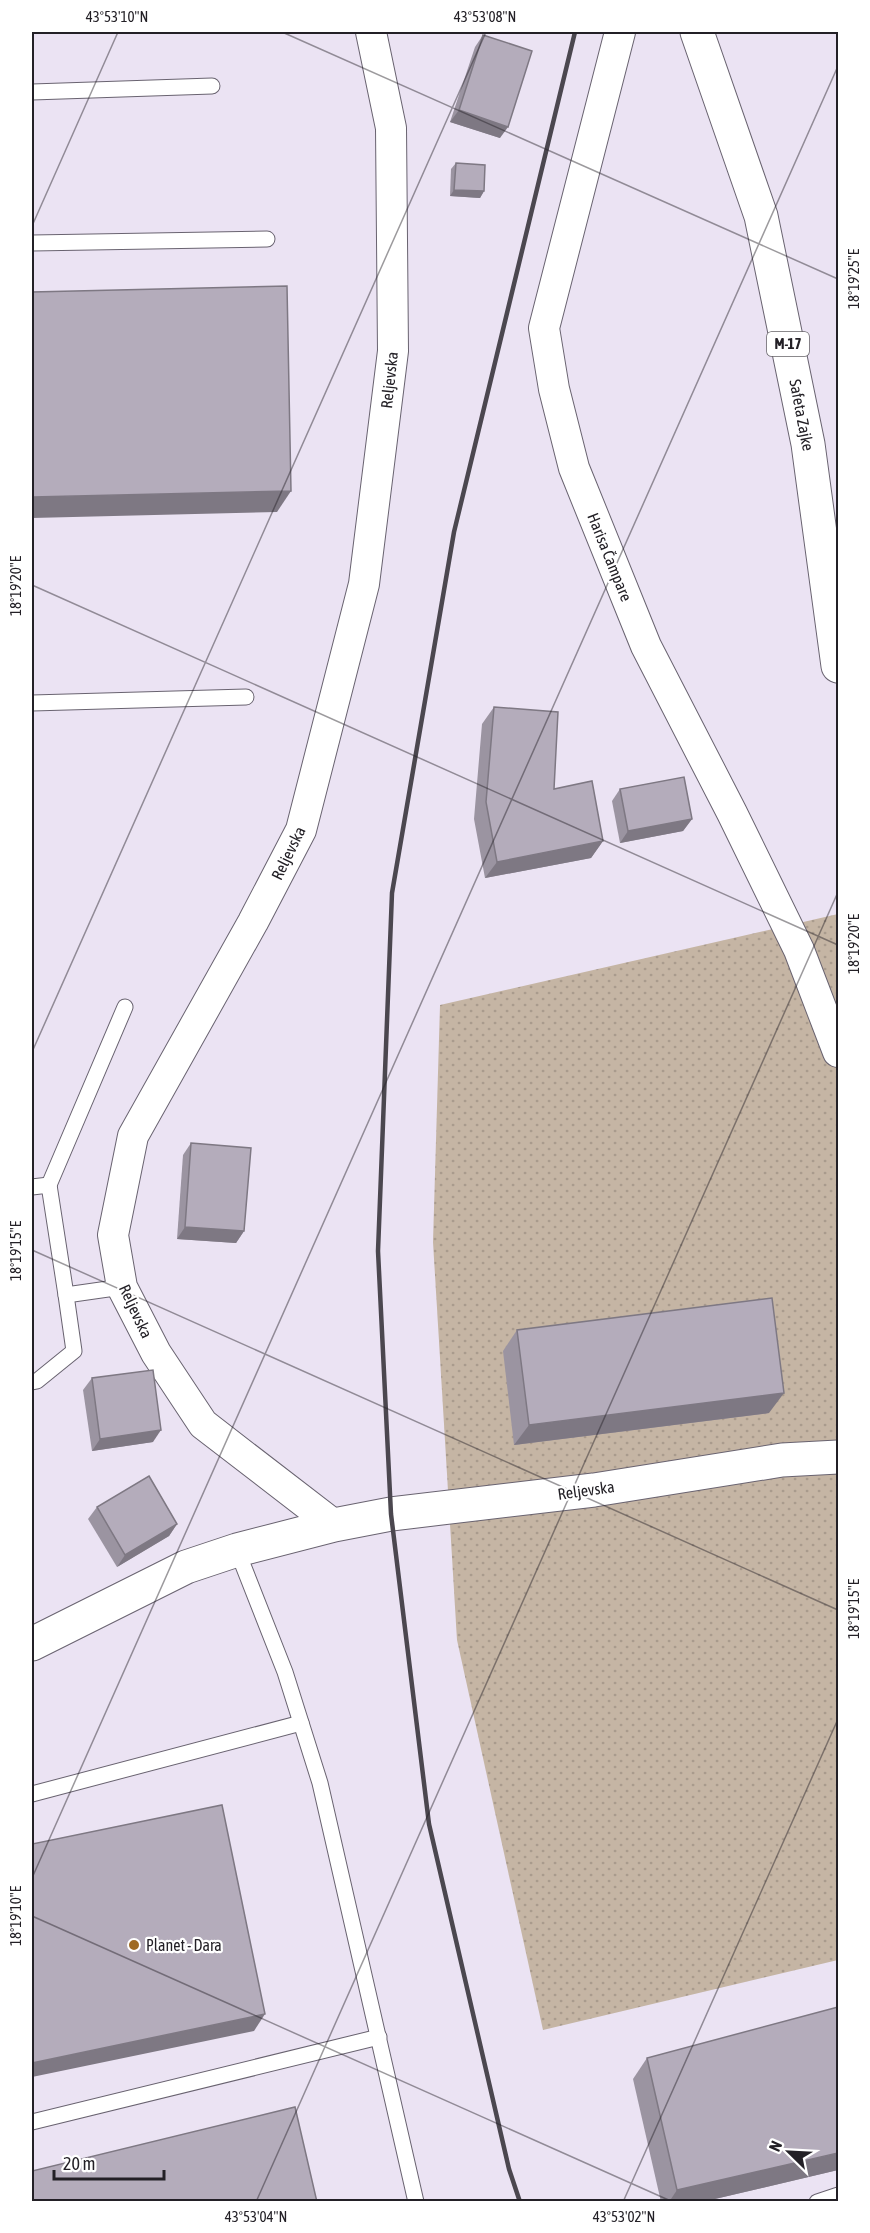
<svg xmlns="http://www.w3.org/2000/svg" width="870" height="2233" font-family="'Asap Condensed',sans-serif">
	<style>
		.grass { fill: url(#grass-dots) }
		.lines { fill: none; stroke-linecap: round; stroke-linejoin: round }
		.service-casing { stroke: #696370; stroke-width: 17 }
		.minor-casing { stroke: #696370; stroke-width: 32 }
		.secondary-casing { stroke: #696370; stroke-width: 35 }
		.primary-casing { stroke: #696370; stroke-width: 35 }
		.service { stroke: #fff; stroke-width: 15 }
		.minor { stroke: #fff; stroke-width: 30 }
		.secondary { stroke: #fff; stroke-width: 33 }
		.primary { stroke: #fff; stroke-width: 33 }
		.rail { stroke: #4b474f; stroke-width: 4.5 }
		.wall { fill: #9b94a1 }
		.shaded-wall { fill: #7e7883 }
		.building { fill: #b4acbb; stroke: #7e7883; stroke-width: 1.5 }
		.ticks { fill: none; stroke: #232026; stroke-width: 1.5; stroke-opacity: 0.45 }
		.poi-dot { fill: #9f6a23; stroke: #fff; stroke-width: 2 }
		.labels { text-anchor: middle; stroke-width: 4.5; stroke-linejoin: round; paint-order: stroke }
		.shield { fill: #fff; stroke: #656367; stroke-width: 1.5 }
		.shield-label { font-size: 15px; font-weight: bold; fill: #232026 }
		.street-label { font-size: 16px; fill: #232026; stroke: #fff }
		.poi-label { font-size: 16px; fill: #232026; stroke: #fff; text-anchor: start }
		.neatline { fill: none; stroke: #232026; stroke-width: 2 }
		.ticks-label { font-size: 15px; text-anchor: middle; fill: #232026 }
	</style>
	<defs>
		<pattern id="grass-dots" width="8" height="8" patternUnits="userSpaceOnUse" patternTransform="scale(1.5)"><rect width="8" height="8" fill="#c5b5a4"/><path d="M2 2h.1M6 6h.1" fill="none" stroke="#a99b8d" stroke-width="1.8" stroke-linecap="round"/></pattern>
	</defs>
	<rect width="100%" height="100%" fill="#ebe3f3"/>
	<polygon class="grass" points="838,914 838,1960 543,2030 457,1640 433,1242 440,1005"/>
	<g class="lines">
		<g class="service-casing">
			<g id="service">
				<polyline points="32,92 212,86"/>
				<polyline points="32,243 267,239"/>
				<polyline points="32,703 246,697"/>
				<polyline points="49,1185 125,1007"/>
				<polyline points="32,1187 49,1185 66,1295 122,1287"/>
				<polyline points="32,1382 37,1381 74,1351 66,1295"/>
				<polyline points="237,1550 285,1672 320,1783 416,2202"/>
				<polyline points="32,1794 301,1723"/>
				<polyline points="32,2122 379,2037"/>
				<polyline points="817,2202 838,2195"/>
			</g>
		</g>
		<g class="minor-casing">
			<g id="minor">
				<polyline points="620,32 544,328 554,389 574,468 646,646 732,813 799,950 838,1052"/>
				<polyline points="334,1525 203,1424 156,1353 122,1287 113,1235 133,1136 253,922 301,830 364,584 393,351 391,128 371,32"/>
			</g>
		</g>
		<g class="secondary-casing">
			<polyline id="secondary" points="32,1644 186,1567 237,1550 334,1525 391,1514 594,1490 782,1460 838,1457"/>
		</g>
		<g class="primary-casing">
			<polyline id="primary" points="697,32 761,216 808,444 838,666"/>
		</g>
		<use href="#service" class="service"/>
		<use href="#minor" class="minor"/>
		<use href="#secondary" class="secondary"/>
		<use href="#primary" class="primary"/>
		<polyline class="rail" points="520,2202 509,2169 429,1824 391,1514 378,1251 392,893 454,532 575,32"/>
	</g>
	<g class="wall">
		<polygon points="483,35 500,138 450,122 475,47"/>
		<polygon points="456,163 484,191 480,198 450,196 451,169"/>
		<polygon points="494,707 554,789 603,841 591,858 485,878 474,819 482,724"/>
		<polygon points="620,789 692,819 683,831 620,843 612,801"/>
		<polygon points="191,1143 244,1231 236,1243 177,1239 183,1155"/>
		<polygon points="517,1330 769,1413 514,1445 503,1351"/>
		<polygon points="92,1378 153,1442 92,1451 83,1390"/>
		<polygon points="97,1507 177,1524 169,1536 117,1567 88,1519"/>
		<polygon points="647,2058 838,2170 702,2202 661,2202 633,2079"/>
	</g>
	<g class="shaded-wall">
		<polygon points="459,110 508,127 500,138 450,122"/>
		<polygon points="454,190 484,191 480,198 450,196"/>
		<polygon points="291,491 277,512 32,518 32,497"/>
		<polygon points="692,819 683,831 620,843 628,831"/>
		<polygon points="603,841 591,858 485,878 497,862"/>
		<polygon points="185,1227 244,1231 236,1243 177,1239"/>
		<polygon points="784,1393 769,1413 514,1445 529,1425"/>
		<polygon points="161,1430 153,1442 92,1451 100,1439"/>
		<polygon points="177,1524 169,1536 117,1567 125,1555"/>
		<polygon points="265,2014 254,2031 32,2077 32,2063"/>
		<polygon points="838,2153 838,2170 702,2202 669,2202 677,2190"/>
	</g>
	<g class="building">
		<polygon points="483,35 532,51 508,127 459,110"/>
		<polygon points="456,163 485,165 484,191 454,190"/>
		<polygon points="287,286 291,491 32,497 32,292"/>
		<polygon points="494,707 558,712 554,789 592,781 603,841 497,862 486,802"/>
		<polygon points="684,777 692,819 628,831 620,789"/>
		<polygon points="191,1143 251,1148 244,1231 185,1227"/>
		<polygon points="772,1298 784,1393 529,1425 517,1330"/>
		<polygon points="153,1370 161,1430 100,1439 92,1378"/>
		<polygon points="149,1476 177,1524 125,1555 97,1507"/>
		<polygon points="222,1805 265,2014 32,2063 32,1844"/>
		<polygon points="838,2007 838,2153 677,2190 647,2058"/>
		<polygon points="295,2107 317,2202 32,2202 32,2171"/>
	</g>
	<path class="ticks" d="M282,32L838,279M32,226L118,32M32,585L838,945M32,1052L486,32M32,1250L838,1610M32,1878L838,66M32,1916L673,2202M256,2202L838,892M623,2202L838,1719"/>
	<circle class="poi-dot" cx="134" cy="1945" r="6"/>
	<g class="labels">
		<rect class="shield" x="767" y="332" width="42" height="24" rx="4.5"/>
		<g class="shield-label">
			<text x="788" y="349">M-17</text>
		</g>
		<g class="street-label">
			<text transform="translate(389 380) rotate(-84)" y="6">Reljevska</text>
			<text transform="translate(802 415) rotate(79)" y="6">Safeta Zajke</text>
			<text transform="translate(610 557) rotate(68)" y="6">Harisa Čampare</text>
			<text transform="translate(288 853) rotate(-64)" y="6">Reljevska</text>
			<text transform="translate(136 1311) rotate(65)" y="6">Reljevska</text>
			<text transform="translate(586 1490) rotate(-8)" y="6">Reljevska</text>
		</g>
		<g class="poi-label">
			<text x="146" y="1951">Planet - Dara</text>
		</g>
	</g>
	<rect width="870" height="2233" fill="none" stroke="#ffffff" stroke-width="66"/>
	<g transform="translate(789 2152) rotate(294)" stroke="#ffffff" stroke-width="4.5" paint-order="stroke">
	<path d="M0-4.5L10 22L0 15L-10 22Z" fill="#232026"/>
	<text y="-9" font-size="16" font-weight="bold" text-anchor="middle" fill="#232026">N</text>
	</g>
	<path d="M54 2170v9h110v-9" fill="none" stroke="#232026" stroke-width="3"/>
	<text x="63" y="2170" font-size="18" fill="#232026" stroke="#ffffff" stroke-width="4.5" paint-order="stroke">20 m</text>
	<rect x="33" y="33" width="804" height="2167" class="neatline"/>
	<g class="ticks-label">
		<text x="117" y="22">43°53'10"N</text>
		<text x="485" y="22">43°53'08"N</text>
		<text transform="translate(854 279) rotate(-90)" y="5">18°19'25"E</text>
		<text transform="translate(16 586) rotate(-90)" y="5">18°19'20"E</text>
		<text transform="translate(854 944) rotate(-90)" y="5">18°19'20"E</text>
		<text transform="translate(16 1251) rotate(-90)" y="5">18°19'15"E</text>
		<text transform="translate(854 1609) rotate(-90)" y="5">18°19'15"E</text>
		<text transform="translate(16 1916) rotate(-90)" y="5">18°19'10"E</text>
		<text x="256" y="2222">43°53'04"N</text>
		<text x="624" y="2222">43°53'02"N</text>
	</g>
</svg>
